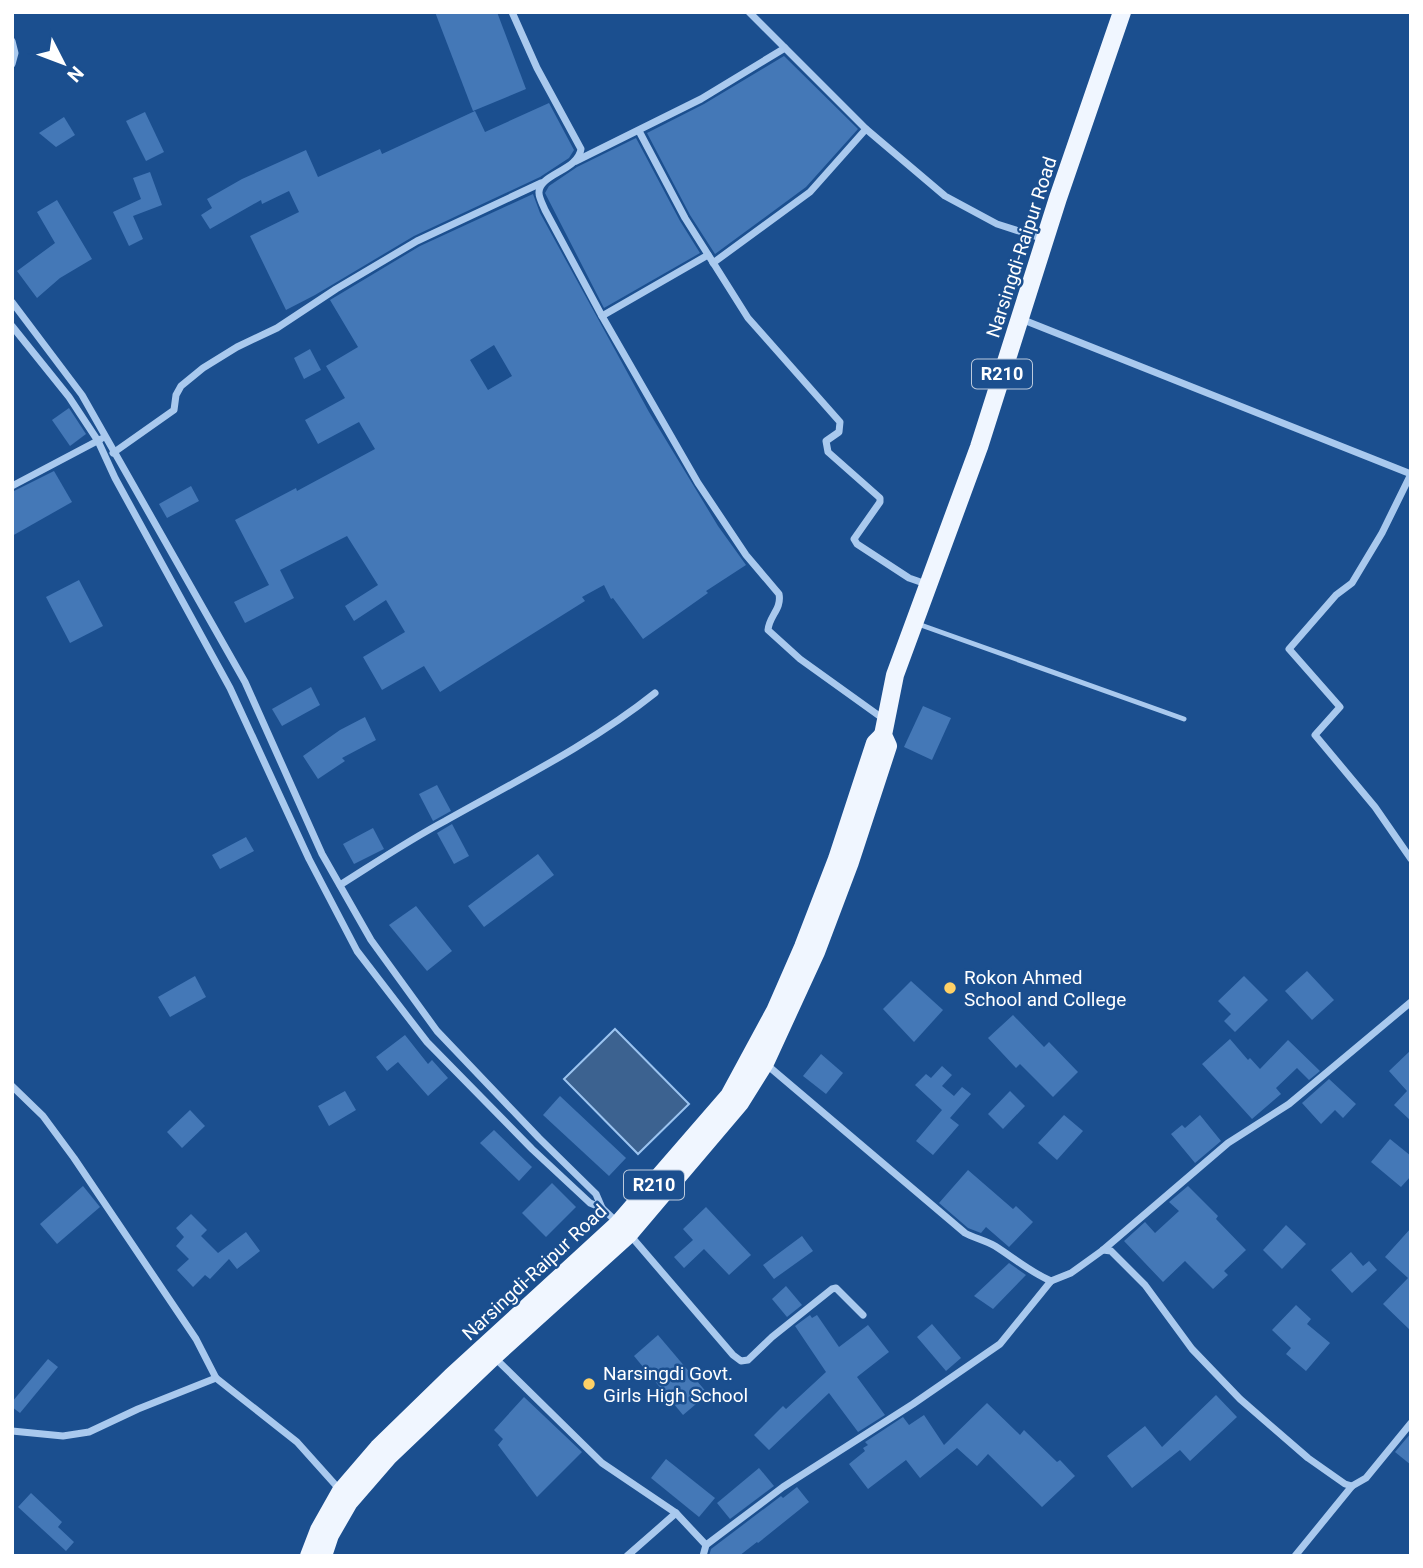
<svg xmlns="http://www.w3.org/2000/svg" width="1423" height="1568" font-family="Roboto,sans-serif">
	<style>
		.water { fill: #3c6290; stroke: #9cc4f0; stroke-width: 2 }
		.building { fill: #4478b7; fill-rule: evenodd }
		.lines { fill: none; stroke-linecap: round; stroke-linejoin: round }
		.lane { stroke: #a9c9ee; stroke-width: 5 }
		.street { stroke: #a9c9ee; stroke-width: 7 }
		.primary { stroke: #f0f6ff; stroke-width: 18 }
		.poi-dot { fill: #ffd166; stroke: #1b4f8f; stroke-width: 2.5 }
		.labels { text-anchor: middle; stroke-width: 5; stroke-linejoin: round; paint-order: stroke }
		.shield { fill: #1b4f8f; stroke: #bbcadd; stroke-width: 2 }
		.shield-label { font-size: 18px; font-weight: bold; fill: #fff }
		.street-label { font-size: 19px; fill: #fff; stroke: #1b4f8f }
		.poi-label { font-size: 19px; fill: #fff; stroke: #1b4f8f; text-anchor: start }
	</style>
	<rect width="100%" height="100%" fill="#1b4f8f"/>
	<polygon class="water" points="615,1029 689,1104 638,1154 564,1079"/>
	<g class="building">
		<polygon points="435,12 497,12 526,89 473,111"/>
		<polygon points="784,56 858,129 806,187 715,254 690,215 647,133 704,104"/>
		<polygon points="549,103 574,150 569,158 540,177 414,236 315,295 286,310 250,236 299,212 289,191 262,204 261,200 210,229 201,215 212,208 207,199 242,179 306,150 318,177 380,149 382,154 475,111 485,132"/>
		<polygon points="145,112 164,152 146,161 126,121"/>
		<polygon points="64,117 75,135 56,147 39,133"/>
		<polygon points="636,138 680,221 700,253 604,308 545,193 549,186 577,167"/>
		<polygon points="150,172 162,205 133,216 143,239 129,246 113,212 141,199 133,178"/>
		<path d="M533,194L540,213L649,412L718,526L746,565L706,591L708,593L643,639L613,598L611,599L604,585L582,597L585,601L440,692L424,666L382,690L363,657L405,632L386,600L354,621L345,606L378,585L347,536L280,570L294,598L245,623L234,602L269,585L235,520L296,488L297,491L375,449L359,422L318,444L305,420L345,398L326,366L358,347L330,300L420,246ZM494,345L512,376L488,390L470,360Z"/>
		<polygon points="57,200 92,259 60,278 37,298 17,271 55,243 37,212"/>
		<polygon points="310,349 321,370 304,379 294,358"/>
		<polygon points="69,408 86,434 70,446 52,420"/>
		<polygon points="54,471 72,502 12,536 12,492"/>
		<polygon points="191,486 199,501 167,518 159,504"/>
		<polygon points="79,580 103,626 70,643 46,597"/>
		<polygon points="311,687 320,705 282,726 272,709"/>
		<polygon points="923,706 951,718 932,760 904,747"/>
		<polygon points="365,717 376,740 342,758 345,761 318,779 303,756 340,730"/>
		<polygon points="437,785 451,811 433,821 419,794"/>
		<polygon points="452,824 469,856 454,864 437,833"/>
		<polygon points="373,828 384,849 354,864 343,844"/>
		<polygon points="246,837 254,851 220,869 212,855"/>
		<polygon points="538,854 554,875 484,927 468,906"/>
		<polygon points="416,906 452,951 427,971 389,925"/>
		<polygon points="1307,971 1334,1000 1312,1020 1285,991"/>
		<polygon points="195,976 206,997 170,1017 158,997"/>
		<polygon points="1244,976 1268,1000 1235,1032 1224,1021 1231,1014 1218,1001"/>
		<polygon points="911,981 943,1010 914,1042 883,1009"/>
		<polygon points="1013,1015 1044,1047 1049,1042 1078,1072 1053,1097 1020,1064 1016,1068 988,1038"/>
		<polygon points="405,1035 428,1064 432,1060 448,1078 428,1096 398,1062 387,1071 376,1057"/>
		<polygon points="1230,1039 1248,1060 1250,1058 1260,1069 1288,1040 1320,1071 1309,1080 1297,1068 1276,1088 1281,1094 1252,1119 1202,1064"/>
		<polygon points="1411,1050 1411,1121 1394,1105 1407,1091 1389,1071"/>
		<polygon points="821,1054 843,1073 826,1094 803,1076"/>
		<polygon points="942,1066 952,1075 942,1086 954,1096 962,1087 971,1094 950,1118 959,1125 933,1155 916,1141 942,1110 915,1085 926,1074 931,1078"/>
		<polygon points="1329,1079 1356,1104 1343,1118 1335,1110 1321,1124 1302,1103"/>
		<polygon points="345,1091 356,1110 329,1126 318,1106"/>
		<polygon points="1010,1091 1025,1106 1003,1129 988,1114"/>
		<polygon points="560,1096 626,1158 609,1176 543,1115"/>
		<polygon points="190,1110 205,1126 182,1148 167,1132"/>
		<polygon points="1064,1115 1083,1131 1057,1160 1038,1143"/>
		<polygon points="1200,1115 1221,1141 1195,1163 1171,1134 1182,1125 1185,1128"/>
		<polygon points="494,1130 532,1167 519,1181 480,1143"/>
		<polygon points="1390,1139 1411,1156 1411,1176 1401,1187 1371,1162"/>
		<polygon points="968,1170 1013,1209 1016,1206 1033,1222 1009,1247 986,1227 981,1233 968,1228 939,1203"/>
		<polygon points="552,1183 576,1207 546,1237 522,1213"/>
		<polygon points="83,1186 100,1207 57,1244 40,1224"/>
		<polygon points="1188,1186 1218,1216 1216,1219 1246,1250 1224,1271 1228,1275 1213,1289 1185,1261 1163,1282 1124,1241 1145,1222 1155,1233 1179,1211 1169,1202"/>
		<polygon points="706,1207 751,1255 729,1275 704,1249 684,1268 674,1257 693,1240 683,1229"/>
		<polygon points="191,1214 207,1230 201,1236 218,1253 246,1232 260,1251 237,1269 229,1259 210,1279 205,1275 193,1287 177,1270 189,1259 176,1246 184,1237 176,1228"/>
		<polygon points="1286,1225 1306,1244 1282,1269 1263,1250"/>
		<polygon points="1411,1228 1411,1331 1383,1304 1408,1278 1385,1257"/>
		<polygon points="802,1236 813,1251 774,1279 763,1265"/>
		<polygon points="1351,1252 1363,1266 1369,1261 1377,1270 1352,1293 1331,1270"/>
		<polygon points="1009,1263 1026,1275 993,1309 974,1296"/>
		<polygon points="786,1286 802,1305 787,1317 772,1299"/>
		<polygon points="1296,1305 1311,1319 1307,1324 1330,1343 1306,1371 1286,1354 1291,1348 1272,1330"/>
		<polygon points="810,1315 812,1318 817,1315 839,1347 868,1325 889,1352 857,1377 885,1415 858,1432 829,1393 769,1450 754,1435 783,1406 786,1409 826,1372 795,1326"/>
		<polygon points="932,1324 961,1358 946,1371 917,1337"/>
		<polygon points="658,1335 708,1394 683,1415 634,1356"/>
		<polygon points="48,1359 58,1367 20,1413 12,1407 12,1402"/>
		<polygon points="1216,1395 1237,1417 1190,1461 1180,1450 1132,1488 1107,1456 1145,1426 1162,1447"/>
		<polygon points="524,1397 582,1452 537,1497 498,1445 503,1439 494,1430"/>
		<polygon points="987,1403 1020,1435 1024,1430 1057,1462 1060,1460 1075,1476 1042,1507 988,1454 977,1466 957,1448 920,1478 906,1460 868,1489 849,1464 865,1451 863,1448 868,1445 865,1442 903,1417 909,1425 924,1415 944,1445"/>
		<polygon points="1411,1433 1411,1465 1395,1452"/>
		<polygon points="666,1459 715,1498 699,1517 651,1478"/>
		<polygon points="759,1468 774,1486 730,1519 717,1503"/>
		<polygon points="797,1487 809,1502 758,1543 757,1542 739,1556 709,1556 711,1549 781,1496 783,1498"/>
		<polygon points="31,1493 62,1522 58,1527 74,1542 66,1551 18,1507"/>
	</g>
	<g class="lines">
		<polyline class="lane" points="918,624 1184,719"/>
		<g class="street">
			<path d="M512,12L537,68L581,149C578,171 538,174 539,193C539,198 543,205 545,210L602,316L698,483L746,555L779,594C782,609 769,616 768,630L800,659L885,720"/>
			<polyline points="749,12 866,129 945,196 997,224 1044,239"/>
			<polyline points="12,41 15,53 12,64"/>
			<polyline points="639,131 685,218 748,318 840,422 839,432 826,441 828,452 880,498 880,502 854,539 857,544 909,578 929,585"/>
			<polyline points="576,161 701,99 785,48"/>
			<polyline points="713,263 810,192 866,129"/>
			<polyline points="12,302 82,395 245,682 322,854 371,940 437,1031 539,1138 596,1194 602,1208 619,1224"/>
			<polyline points="602,316 708,255"/>
			<polyline points="1021,319 1411,474"/>
			<polyline points="12,326 69,397 98,441 115,478 230,688 309,859 357,951 427,1042 532,1149 590,1203 602,1208"/>
			<polyline points="113,453 174,410 176,395 181,386 203,368 237,347 277,328 336,289 417,241 541,183"/>
			<polyline points="1411,474 1382,533 1352,583 1336,595 1289,649 1340,707 1315,735 1375,807 1411,859"/>
			<polyline points="12,486 101,439"/>
			<path d="M340,885C375,863 409,840 445,821C516,781 591,744 655,693"/>
			<path d="M767,1065L965,1233C974,1238 985,1240 995,1246C1014,1258 1030,1272 1051,1281"/>
			<polyline points="12,1086 43,1116 74,1158 196,1339 216,1378"/>
			<polyline points="630,1235 733,1355 741,1361 748,1360 772,1337 832,1289 836,1288 863,1315"/>
			<polyline points="1103,1250 1111,1251 1145,1285 1192,1349 1240,1399 1308,1458 1345,1484 1352,1486"/>
			<polyline points="495,1358 602,1463 676,1513 706,1545"/>
			<polyline points="12,1431 63,1436 89,1432 138,1409 216,1378 297,1442 340,1490"/>
			<polyline points="627,1556 676,1513"/>
			<polyline points="703,1556 706,1545 783,1487 913,1404 1000,1344 1051,1281 1071,1273 1103,1250 1228,1143 1289,1104 1411,1002"/>
			<polyline points="1295,1556 1352,1486 1366,1478 1411,1423"/>
		</g>
		<g class="primary">
			<polyline points="309,1556 319,1530 341,1491 378,1448 451,1377 618,1224 729,1096 775,1011 803,947 837,859 875,743 883,735"/>
			<polyline points="323,1556 330,1535 349,1502 388,1457 493,1357 629,1234 740,1103 765,1063 816,952 850,862 888,746 883,735 895,675 979,447 1058,198 1122,12"/>
		</g>
	</g>
	<g class="poi-dot">
		<circle cx="950" cy="988" r="7"/>
		<circle cx="589" cy="1384" r="7"/>
	</g>
	<g class="labels">
		<g class="shield">
			<rect x="972" y="359.5" width="60" height="29" rx="5"/>
			<rect x="624" y="1170.5" width="60" height="29" rx="5"/>
		</g>
		<g class="shield-label">
			<text x="1002" y="380">R210</text>
			<text x="654" y="1191">R210</text>
		</g>
		<g class="street-label">
			<text transform="translate(1021 247) rotate(-72)" y="7">Narsingdi-Raipur Road</text>
			<text transform="translate(534 1272) rotate(-43)" y="7">Narsingdi-Raipur Road</text>
		</g>
		<g class="poi-label">
			<text x="964" y="984">Rokon Ahmed<tspan x="964" dy="22">School and College</tspan></text>
			<text x="603" y="1380">Narsingdi Govt.<tspan x="603" dy="22">Girls High School</tspan></text>
		</g>
	</g>
	<rect width="1423" height="1568" fill="none" stroke="#ffffff" stroke-width="28"/>
	<g transform="translate(63 63) rotate(132)" stroke="#1b4f8f" stroke-width="5" paint-order="stroke">
	<path d="M0-5L12 26L0 18L-12 26Z" fill="#ffffff"/>
	<text y="-10" font-size="19" font-weight="bold" text-anchor="middle" fill="#ffffff">N</text>
	</g>
</svg>
